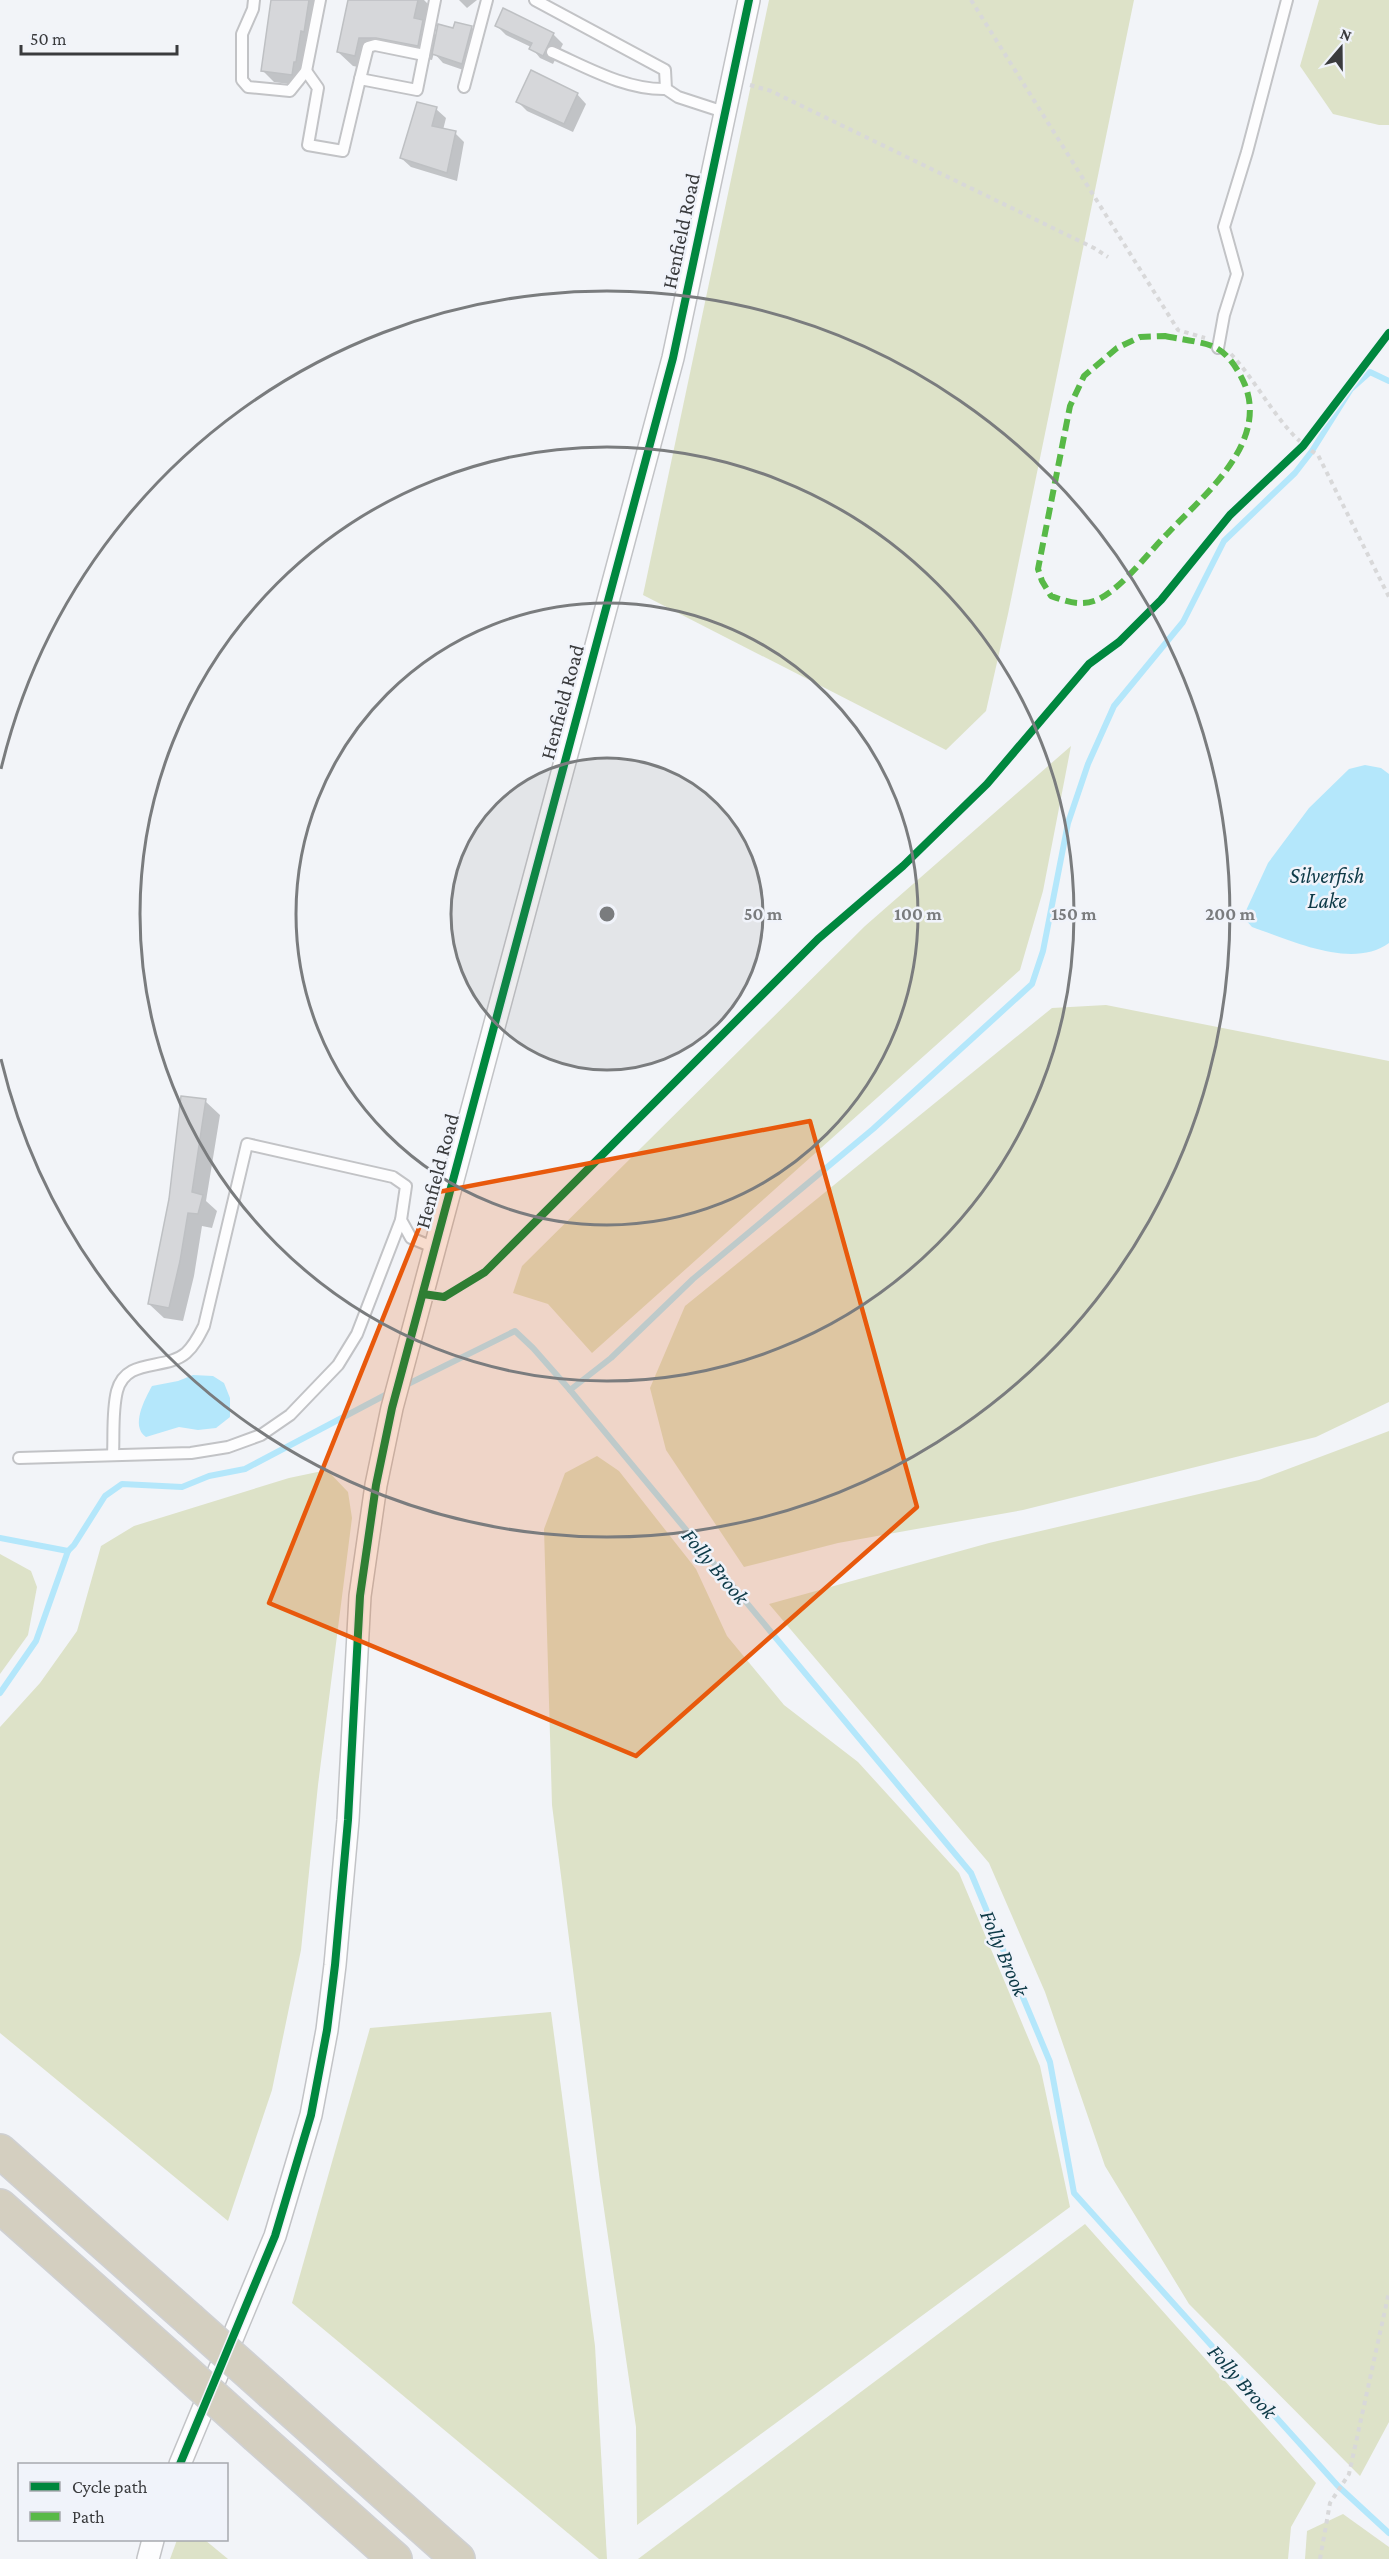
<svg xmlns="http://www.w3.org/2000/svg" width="1389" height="2559" font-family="'Crimson Pro',serif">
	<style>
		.green { fill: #dde2c8 }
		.water { fill: #b4e7fb }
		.shadow { fill: #0003 }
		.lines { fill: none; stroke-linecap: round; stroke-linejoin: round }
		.stream { stroke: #b4e7fb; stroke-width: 6 }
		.building { fill: #d6d7da; stroke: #bec0c3; stroke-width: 1.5 }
		.service-casing { stroke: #c2c3c6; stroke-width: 14 }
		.minor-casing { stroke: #c2c3c6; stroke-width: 24 }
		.motorway-casing { stroke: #cfd0d2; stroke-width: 36 }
		.path { stroke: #d8d8d9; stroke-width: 4; stroke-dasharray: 4.5 4.5; stroke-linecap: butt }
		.service { stroke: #fdfdfe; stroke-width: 10 }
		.minor { stroke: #fdfdfe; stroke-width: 21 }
		.motorway { stroke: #d4cfc0; stroke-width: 33 }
		.motorway-bridge-casing { stroke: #cfd0d2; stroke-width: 36; stroke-linecap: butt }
		.motorway-bridge { stroke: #d4cfc0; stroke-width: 33 }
		.quiet { stroke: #58b947; stroke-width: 6; stroke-dasharray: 12 6; stroke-linecap: butt }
		.cycleway-casing { stroke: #f0f3fa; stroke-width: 11 }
		.cycleway { stroke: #00873e; stroke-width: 8 }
		.marked { fill: #e8590c; fill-opacity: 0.2; stroke: #e8590c; stroke-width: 4.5; stroke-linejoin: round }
		.ring { fill: none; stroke: #7a7c7e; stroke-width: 3 }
		.labels { text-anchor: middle; stroke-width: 5; stroke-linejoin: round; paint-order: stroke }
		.street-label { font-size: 21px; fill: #3a3b3d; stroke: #f0f3fa }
		.water-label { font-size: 22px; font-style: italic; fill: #0d3a47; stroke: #f0f3fa }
		.centre { fill: #7a7c7e; stroke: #f0f3fa; stroke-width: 3 }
		.ring-label { font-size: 18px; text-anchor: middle; font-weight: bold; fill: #7a7c7e; stroke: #f0f3fa; stroke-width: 5; stroke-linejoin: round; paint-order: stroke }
	</style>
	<rect width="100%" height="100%" fill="#f2f4f8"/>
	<g class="green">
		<polygon points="769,0 1134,0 1008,614 986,711 946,750 643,595"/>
		<polygon points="1319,0 1389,0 1389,125 1379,125 1333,114 1300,66"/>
		<polygon points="1071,746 1043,891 1020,970 592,1353 548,1304 513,1293 522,1266 865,926"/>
		<polygon points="1106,1005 1389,1061 1389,1402 1316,1437 1023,1510 838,1543 744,1567 666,1450 650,1388 685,1306 1052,1008"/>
		<polygon points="1389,1431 1389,2422 1360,2476 1189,2304 1105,2166 1045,1992 989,1863 769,1604 989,1543 1259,1480"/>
		<polygon points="597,1456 619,1471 696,1569 727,1636 784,1705 858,1762 959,1873 1040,2066 1070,2207 637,2525 636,2427 600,2182 552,1805 544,1529 565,1473"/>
		<polygon points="327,1470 348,1492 352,1518 318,1785 301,1950 272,2090 228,2221 0,2033 0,1727 40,1683 77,1631 101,1546 134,1526 289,1478"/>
		<polygon points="0,1554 31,1571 37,1587 28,1635 0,1674"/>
		<polygon points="551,2012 595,2346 607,2559 599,2559 292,2303 370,2028"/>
		<polygon points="1085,2224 1316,2483 1291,2527 1288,2559 638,2559"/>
		<polygon points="1343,2514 1389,2547 1389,2559 1305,2559 1307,2531"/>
		<polygon points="177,2540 205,2540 228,2559 170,2559"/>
	</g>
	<g class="water">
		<path d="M1365,765L1381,768L1389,774V943C1352,970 1290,940 1252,927L1243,917L1268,863L1309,808L1349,769Z"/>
		<path d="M193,1375L213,1376L224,1383L230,1398V1417L216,1428L198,1430L179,1427L146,1437C130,1426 145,1399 152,1386L178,1381Z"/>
	</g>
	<g class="shadow">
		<polygon points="275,0 322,0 303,86 274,82 263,71"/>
		<polygon points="349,0 424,0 433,9 429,29 437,36 454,30 472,28 481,37 472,73 443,63 434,53 432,60 392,52 373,51 369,69 353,66 338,52"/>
		<polygon points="459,0 477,0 467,8"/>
		<polygon points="504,10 553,34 563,44 553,64 540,58 531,47 506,35 497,26"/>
		<polygon points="577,94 586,104 573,132 527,111 518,102"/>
		<polygon points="436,109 446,118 443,130 455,133 464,142 457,181 411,167 401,158"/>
		<polygon points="205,1101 220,1115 206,1201 217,1211 212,1228 202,1226 194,1276 183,1321 164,1318 149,1304"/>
	</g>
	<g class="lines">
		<g class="stream">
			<polyline points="404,1386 515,1331 533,1348 570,1390 611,1358 693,1279 873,1129 1032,984 1043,951 1068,823 1088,764 1114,706 1183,622 1224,541 1295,473 1312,451 1351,389 1370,372 1389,381"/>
			<polyline points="570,1390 971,1873 1050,2062 1074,2193 1338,2486 1389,2533"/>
			<polyline points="0,1538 68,1551 74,1545 105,1496 122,1484 182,1487 209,1476 245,1469 389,1393"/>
			<polyline points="0,1693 36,1641 68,1551"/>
		</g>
	</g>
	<g class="building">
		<polygon points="271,0 309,0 304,32 301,31 296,62 294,62 292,75 261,71"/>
		<polygon points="348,0 418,0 414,18 423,20 418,46 376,38 359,38 355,56 337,52"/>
		<polygon points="503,8 554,33 543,56 529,49 532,43 495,26"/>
		<polygon points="455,22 472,26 462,64 432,54 438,24 453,28"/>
		<polygon points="531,70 578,93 564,124 516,102"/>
		<polygon points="417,102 437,107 432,126 456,131 447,173 400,158"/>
		<polygon points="181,1096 206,1099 192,1192 203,1195 198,1214 188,1213 180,1261 169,1308 148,1304 169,1199"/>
	</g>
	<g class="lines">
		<g class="service-casing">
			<g id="service">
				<polyline points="254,0 253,9 242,34 242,80 248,87 290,91 306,71 320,0"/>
				<polyline points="535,0 665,70 666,89 678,97 724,112"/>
				<path d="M552,52C588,68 626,90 666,89"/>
				<polyline points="306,71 318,88 308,145 343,151 360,79 417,90 435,0"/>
				<polyline points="360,79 368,47 375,45 424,55"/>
				<polyline points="464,87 487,0"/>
				<polyline points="1218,348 1224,315 1237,274 1224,227 1247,152 1287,0"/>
				<path d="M113,1455C114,1435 112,1411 117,1391C126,1357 165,1371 186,1353C194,1346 199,1336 204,1326L247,1144L393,1177L406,1186L401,1220L411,1238L435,1248"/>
				<polyline points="19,1458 191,1453 228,1447 261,1435 290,1415 338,1365 357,1334 401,1220"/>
			</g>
		</g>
		<g class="minor-casing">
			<g id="minor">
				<polyline points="180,2464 275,2236 311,2115 327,2030 335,1965 348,1820 360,1596 376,1485 392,1408 673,358 749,0"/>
				<polyline points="148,2559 153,2540"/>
			</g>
		</g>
		<g class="motorway-casing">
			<g id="motorway">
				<polyline points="0,2151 189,2319"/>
				<polyline points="0,2206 168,2356"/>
				<polyline points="272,2393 458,2559"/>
				<polyline points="257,2436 395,2559"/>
			</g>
		</g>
		<g class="path">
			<polyline points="971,0 1178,330 1205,338"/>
			<polyline points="750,85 771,91 1094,248 1108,257"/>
			<path d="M1231,354C1261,386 1280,432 1318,455L1389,597"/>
			<polyline points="1320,2559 1330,2503 1349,2474 1389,2292"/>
		</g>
		<use href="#service" class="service"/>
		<use href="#minor" class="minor"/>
		<use href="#motorway" class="motorway"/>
		<g class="motorway-bridge-casing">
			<g id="motorway-bridge">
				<polyline points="189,2319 272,2393"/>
				<polyline points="168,2356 257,2436"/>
			</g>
		</g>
		<use href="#motorway-bridge" class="motorway-bridge"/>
		<path class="quiet" d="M1165,336C1178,339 1208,342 1218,349C1230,356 1240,373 1245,385C1268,444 1204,495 1168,533C1149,552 1123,587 1099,599C1082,607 1068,602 1051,596L1042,581L1038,569L1070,406L1084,376L1117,348L1140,337Z"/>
		<g class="cycleway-casing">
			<g id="cycleway">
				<polyline points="423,1294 444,1297 485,1272 818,939 903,866 987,784 1089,664 1119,642 1161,600 1230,515 1303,446 1389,333"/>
				<polyline points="180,2464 275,2236 311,2115 327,2030 335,1965 348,1820 360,1596 376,1485 392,1408 673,358 749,0"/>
			</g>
		</g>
		<use href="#cycleway" class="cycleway"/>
	</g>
	<path class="marked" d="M810,1121L917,1507L636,1756L269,1603L433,1193Z"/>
	<circle cx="607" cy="914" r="156" fill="#7a7c7e" fill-opacity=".12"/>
	<g class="ring">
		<circle cx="607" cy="914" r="156"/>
		<circle cx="607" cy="914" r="311"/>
		<circle cx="607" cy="914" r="467"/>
		<path d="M1 769A623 623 0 1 1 1 1059"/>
	</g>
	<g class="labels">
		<g class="street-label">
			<text transform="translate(681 231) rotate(-78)" y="7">Henfield Road</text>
			<text transform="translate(562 702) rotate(-75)" y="7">Henfield Road</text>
			<text transform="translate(437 1171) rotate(-75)" y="7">Henfield Road</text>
		</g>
		<g class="water-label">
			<text x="1327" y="883">Silverfish<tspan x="1327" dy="25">Lake</tspan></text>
			<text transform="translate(716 1566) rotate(50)" y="8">Folly Brook</text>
			<text transform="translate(1005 1953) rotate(67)" y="8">Folly Brook</text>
			<text transform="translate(1243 2381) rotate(48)" y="8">Folly Brook</text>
		</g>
	</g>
	<circle cx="607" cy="914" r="9" class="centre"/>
	<g class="ring-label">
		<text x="763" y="920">50 m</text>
		<text x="918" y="920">100 m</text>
		<text x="1074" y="920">150 m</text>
		<text x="1230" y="920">200 m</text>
	</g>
	<rect x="18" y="2463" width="210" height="78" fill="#f0f3fa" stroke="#a7a9ae" stroke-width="1.5"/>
	<rect x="30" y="2482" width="30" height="9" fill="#00873e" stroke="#a7a9ae" stroke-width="1.5"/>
	<text x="72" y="2493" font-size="18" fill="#3a3b3d">Cycle path</text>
	<rect x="30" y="2512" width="30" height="9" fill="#58b947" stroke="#a7a9ae" stroke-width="1.5"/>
	<text x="72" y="2523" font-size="18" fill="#3a3b3d">Path</text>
	<g transform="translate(1341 48) rotate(20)" stroke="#f0f3fa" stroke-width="4.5" paint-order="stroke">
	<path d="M0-4.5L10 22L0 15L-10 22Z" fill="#3a3b3d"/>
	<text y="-9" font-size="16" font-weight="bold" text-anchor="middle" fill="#3a3b3d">N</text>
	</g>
	<path d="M21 45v9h156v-9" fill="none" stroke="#3a3b3d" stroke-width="3"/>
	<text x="30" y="45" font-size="18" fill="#3a3b3d" stroke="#f0f3fa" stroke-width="4.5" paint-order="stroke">50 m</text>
</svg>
